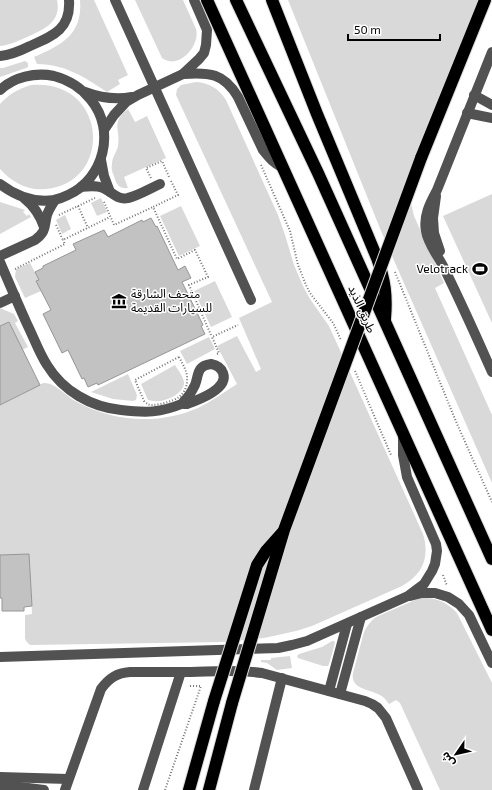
<svg xmlns="http://www.w3.org/2000/svg" width="492" height="790" font-family="'Exo 2','Noto Sans Arabic',sans-serif">
	<style>
		.green { fill: #d9d9d9 }
		.building { fill: #c2c2c2; stroke: #969696 }
		.lines { fill: none; stroke-linecap: round; stroke-linejoin: round }
		.highway-casing { stroke: #dbdbdb; stroke-width: 14 }
		.path { stroke: #747474; stroke-width: 2; stroke-dasharray: 1 2; stroke-linecap: butt }
		.minor { stroke: #525252; stroke-width: 10 }
		.highway { stroke: #000; stroke-width: 12 }
		.highway-bridge-casing { stroke: #dbdbdb; stroke-width: 14; stroke-linecap: butt }
		.highway-bridge { stroke: #000; stroke-width: 12 }
		.labels { text-anchor: middle; stroke-width: 3; stroke-linejoin: round; paint-order: stroke }
		.poi-label { font-size: 12px; fill: #000; stroke: #fff; text-anchor: end }
		.street-label { font-size: 12px; fill: #000; stroke: #fff }
	</style>
	<rect width="100%" height="100%" fill="#fff"/>
	<g class="green">
		<path d="M0,0H57C62,22 43,30 27,37C18,41 10,45 0,46Z"/>
		<path d="M80,0H94L128,75L118,80L120,84L107,92C82,76 67,65 37,64L34,57C62,45 83,34 80,0Z"/>
		<path d="M135,0H183L196,29C197,33 197,37 195,42C191,54 175,68 162,58Z"/>
		<polygon points="288,0 480,0 410,199 414,216 444,283 435,288 492,415 492,483 381,231"/>
		<polygon points="25,61 28,63 28,67 26,68 0,77 0,68 3,68"/>
		<path d="M196,82C210,83 219,89 226,100L278,215L285,235L294,265L303,286L310,299L329,326L339,348L423,534C430,557 423,574 402,586L312,626L296,631L264,638L224,642L30,645L26,641L25,638V615L32,614L29,554L0,555V405L43,383C55,382 67,397 77,402C114,422 159,425 198,408C212,401 224,392 237,384L217,346L237,336L256,372L261,369L239,318L272,302L176,95L177,89L181,85Z"/>
		<path d="M31,85C107,78 115,182 46,189C27,191 12,182 0,169V104C9,94 18,89 31,85Z"/>
		<path d="M128,109L135,122L147,116L166,158L124,177L128,188C119,189 116,184 114,176C112,172 111,168 112,164C112,157 117,152 118,146C121,129 110,123 128,109Z"/>
		<polygon points="492,194 492,323 443,216"/>
		<polygon points="101,198 107,212 97,216 91,203"/>
		<polygon points="0,202 25,210 23,212 27,216 29,214 31,217 0,234"/>
		<polygon points="181,206 200,246 179,256 160,216"/>
		<polygon points="65,215 71,229 62,234 56,220"/>
		<polygon points="30,263 39,280 37,281 41,291 25,298 15,277 16,269"/>
		<polygon points="215,281 232,317 211,327 194,291"/>
		<polygon points="0,308 14,314 18,321 15,323 28,347 22,350 9,322 0,326"/>
		<polygon points="209,337 215,349 187,364 180,351"/>
		<path d="M175,365C178,370 183,376 184,382C185,393 167,401 158,401C155,402 151,400 148,400L141,384Z"/>
		<polygon points="128,374 137,395 136,400 133,401 113,399 91,392"/>
		<path d="M422,598C436,597 447,602 457,613L492,683V790H440L400,703L396,700L389,704C386,700 384,697 380,695C369,689 350,689 353,673L364,632C367,626 370,622 376,617L415,600Z"/>
		<polygon points="332,641 334,641 335,643 329,664 328,666 323,666 298,658 297,656 299,654 322,647"/>
		<polygon points="290,656 292,668 277,670 267,663 261,662 261,660 271,660 271,658"/>
	</g>
	<g class="building">
		<polygon points="151,218 156,227 157,226 178,270 185,266 191,278 182,282 203,325 201,326 205,334 98,385 97,383 88,387 84,378 82,379 68,350 62,353 43,314 51,310 36,281 39,280 35,272 43,268 43,266 76,250 73,244 104,230 108,237 142,220 143,222"/>
		<polygon points="9,322 40,385 0,405 0,326"/>
		<polygon points="29,554 32,606 24,607 24,611 2,611 2,598 0,598 0,555"/>
	</g>
	<g class="lines">
		<g class="highway-casing">
			<g id="highway">
				<polyline points="207,0 492,630"/>
				<polyline points="236,0 318,173 492,559"/>
				<path d="M272,0L317,114L377,258C385,280 387,296 385,319"/>
				<polyline points="421,158 485,0"/>
				<polyline points="189,790 214,701"/>
				<polyline points="209,790 232,703"/>
			</g>
		</g>
		<g class="path">
			<polyline points="261,165 290,231 298,265 306,285 310,293 333,323 341,340"/>
			<polyline points="151,178 146,168 162,161 169,177"/>
			<polyline points="171,181 178,195 153,207 177,259 195,250 208,277 189,285 212,337"/>
			<polyline points="104,202 114,225 153,207"/>
			<polyline points="78,206 88,228"/>
			<polyline points="59,215 95,198"/>
			<polyline points="56,225 63,240 110,217"/>
			<polyline points="15,269 65,244 63,240"/>
			<polyline points="395,272 457,424 492,502"/>
			<polyline points="217,354 219,353 212,337 238,325"/>
			<path d="M179,357C183,365 188,372 187,381C187,387 184,393 179,397C173,401 160,405 152,405C149,405 147,404 144,401L135,380Z"/>
			<polyline points="355,371 391,455"/>
			<polyline points="443,575 447,586"/>
			<polyline points="165,790 201,686 188,686"/>
		</g>
		<g class="minor">
			<polyline points="115,0 251,300"/>
			<path d="M492,52L437,190C430,203 423,216 426,231C428,245 440,258 446,272C462,305 477,338 492,372"/>
			<path d="M0,56C11,55 20,51 30,46C53,36 71,29 69,0"/>
			<path d="M183,74C209,72 224,73 238,97L263,150C270,159 274,163 283,168"/>
			<path d="M0,90C14,77 35,72 54,76C69,80 81,87 91,100C116,130 104,179 68,195C64,197 59,199 54,200C34,203 16,196 0,184"/>
			<path d="M85,92C101,98 115,100 132,97"/>
			<polyline points="474,95 492,105"/>
			<polyline points="467,113 492,118"/>
			<polyline points="104,130 114,115 126,102 138,95 183,74 199,59 204,53 206,45 207,30 194,0"/>
			<polyline points="101,160 104,176 110,192"/>
			<path d="M81,187C89,186 96,185 103,188C111,191 118,201 128,198C137,196 151,188 160,184"/>
			<polyline points="436,196 433,218 434,233 440,251"/>
			<path d="M24,198C34,206 40,215 44,227"/>
			<path d="M0,256L35,240C47,231 44,226 47,215C49,209 52,205 55,200"/>
			<path d="M0,262C9,283 18,304 27,324C34,338 39,353 47,365C63,391 91,407 121,410C146,413 160,413 184,403"/>
			<polyline points="0,303 15,296"/>
			<path d="M211,364C216,365 221,367 223,373C229,389 198,400 187,404H184V401C189,397 192,391 195,385C199,375 196,366 211,364Z"/>
			<polyline points="410,596 422,593 435,593 448,597 459,604 469,615 492,663"/>
			<polyline points="0,657 278,648 292,645 307,641 408,596 424,584 432,571 435,564 437,551 436,544 407,477 403,455 403,435"/>
			<polyline points="329,691 347,624"/>
			<polyline points="340,694 361,617"/>
			<polyline points="0,777 68,779"/>
			<polyline points="0,786 12,786 44,790"/>
			<path d="M65,790L101,689C109,678 117,673 130,672C147,672 164,672 180,672C209,672 233,669 262,673L365,701L372,704L378,708L386,718L418,790"/>
			<polyline points="143,790 181,672"/>
			<polyline points="254,790 282,678"/>
		</g>
		<use href="#highway" class="highway"/>
		<g class="highway-bridge-casing">
			<g id="highway-bridge">
				<polyline points="214,701 257,565 266,551 282,533"/>
				<polyline points="232,703 284,530 421,158"/>
			</g>
		</g>
		<use href="#highway-bridge" class="highway-bridge"/>
	</g>
	<defs>
		<g id="stadium-bare" transform="scale(1.2)"><path d="M0-5a6.5 5 0 1 0 0 10a6.5 5 0 1 0 0-10ZM-3.5-1.8h7v3.6h-7Z" fill="#000" stroke="#fff" stroke-width="2.5" paint-order="stroke"/></g>
		<g id="museum-bare" transform="scale(1.2)"><path d="M0-6L6-3V-2H-6V-3ZM-5-1h2V3h-2ZM-1-1h2V3h-2ZM3-1h2V3H3ZM-6 4H6V6H-6Z" fill="#000" stroke="#fff" stroke-width="2.5" paint-order="stroke"/></g>
	</defs>
	<g fill-rule="evenodd">
		<use href="#stadium-bare" x="480" y="269"/>
		<use href="#museum-bare" x="119" y="301"/>
	</g>
	<g class="labels">
		<g class="poi-label">
			<text x="468" y="273">Velotrack</text>
			<text x="131" y="298" text-anchor="start">متحف الشارقة<tspan x="131" dy="14">للسيارات القديمة</tspan></text>
		</g>
		<g class="street-label">
			<text transform="translate(362 309) rotate(66)" y="4">طريق الذيد</text>
		</g>
	</g>
	<g transform="translate(456 754) rotate(236)" stroke="#ffffff" stroke-width="3" paint-order="stroke">
	<path d="M0-3L7 15L0 10L-7 15Z" fill="#000000"/>
	<text y="-6" font-size="11" font-weight="bold" text-anchor="middle" fill="#000000">ش</text>
	</g>
	<path d="M348 34v6h92v-6" fill="none" stroke="#000000" stroke-width="2"/>
	<text x="354" y="34" font-size="12" fill="#000000" stroke="#ffffff" stroke-width="3" paint-order="stroke">50 m</text>
</svg>
